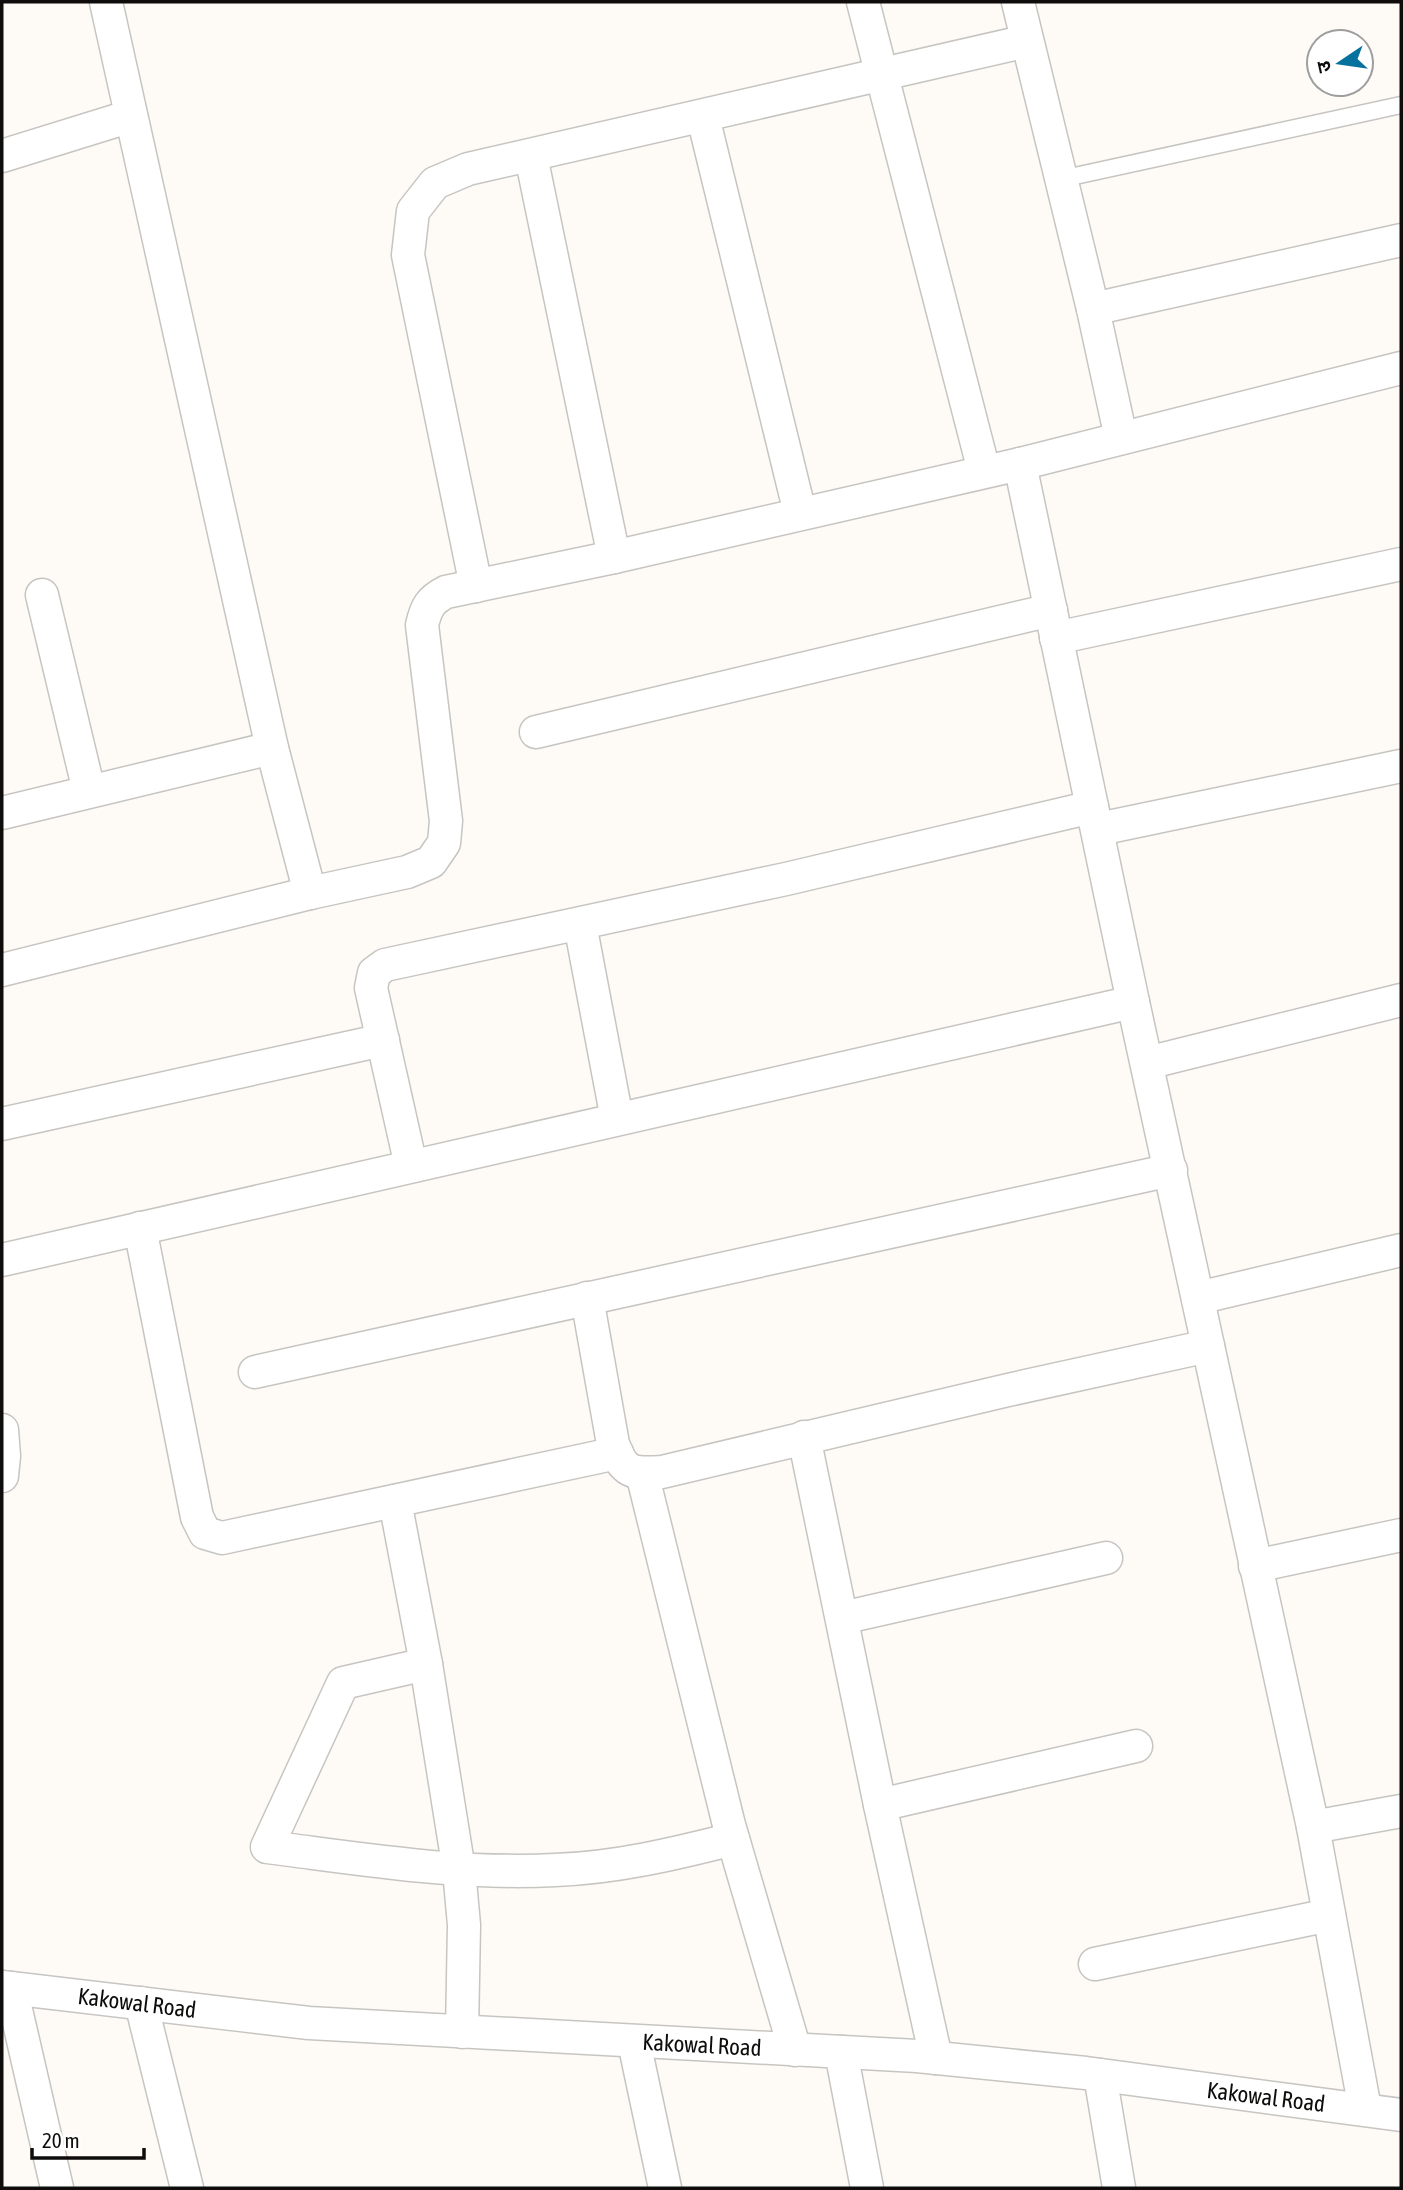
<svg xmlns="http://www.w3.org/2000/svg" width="1403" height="2190" font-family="'Asap Condensed','Noto Sans Devanagari',sans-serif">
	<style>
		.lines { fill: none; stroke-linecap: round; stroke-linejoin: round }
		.lane-casing { stroke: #c7c5c1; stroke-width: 19 }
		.street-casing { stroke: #c7c5c1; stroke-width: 35 }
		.lane { stroke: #fff; stroke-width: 16 }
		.street { stroke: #fff; stroke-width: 32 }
		.labels { text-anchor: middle; stroke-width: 5; stroke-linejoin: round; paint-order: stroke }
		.street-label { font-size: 23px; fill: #0e0d0c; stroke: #fff }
	</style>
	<rect width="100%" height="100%" fill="#fefbf7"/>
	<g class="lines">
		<g class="lane-casing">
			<polyline id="lane" points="1061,179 1401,105"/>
		</g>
		<g class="street-casing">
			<g id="street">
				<polyline points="106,2 272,748 310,893"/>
				<polyline points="863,2 984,471"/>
				<polyline points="1018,2 1093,309 1121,438"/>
				<polyline points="703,117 800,513"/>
				<polyline points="2,156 131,116"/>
				<polyline points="531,156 614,557"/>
				<polyline points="1093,309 1401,240"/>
				<polyline points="1020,464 1133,1002 1313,1827 1365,2109"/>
				<polyline points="476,586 408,255 413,211 435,183 468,169 1027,41"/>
				<polyline points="42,595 89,791"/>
				<polyline points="1056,638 1401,564"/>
				<polyline points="536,732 1051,610"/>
				<polyline points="2,813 272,748"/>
				<polyline points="1099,829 1401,766"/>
				<polyline points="580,924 617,1119"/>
				<path d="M2,970L310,893L407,872L431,862L444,843L446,821L422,625C426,608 430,600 446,592L614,557L1020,464L1401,368"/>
				<polyline points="1147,1063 1401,1000"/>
				<polyline points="2,1124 383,1040"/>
				<polyline points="411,1166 371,988 374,973 385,965 786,879 1092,807"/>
				<polyline points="140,1228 197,1517 205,1533 222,1538 617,1453"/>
				<polyline points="2,1260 1133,1002"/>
				<path d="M587,1298L613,1444C624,1473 631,1474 662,1472L1008,1390L1208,1346"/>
				<polyline points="1198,1298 1401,1250"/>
				<polyline points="255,1372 1171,1170"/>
				<polyline points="2,1430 4,1456 2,1476"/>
				<polyline points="804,1437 880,1805 936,2058"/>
				<polyline points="642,1473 729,1825 795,2050"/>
				<polyline points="395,1501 426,1664 459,1870 464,1925 462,2032"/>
				<polyline points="1255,1566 1401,1535"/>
				<polyline points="842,1618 1106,1558"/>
				<path d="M426,1664L343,1683L267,1847C363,1859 458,1875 555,1870C615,1868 674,1854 733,1839"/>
				<polyline points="880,1805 1136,1746"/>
				<polyline points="1313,1827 1401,1811"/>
				<polyline points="1095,1964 1329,1915"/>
				<polyline points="2,1987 309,2023 917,2056 1086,2073 1401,2115"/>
				<polyline points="11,1988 57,2188"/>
				<polyline points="141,2003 187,2188"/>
				<polyline points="634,2042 665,2188"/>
				<polyline points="841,2052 867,2188"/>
				<polyline points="1100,2075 1119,2188"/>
			</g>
		</g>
		<use href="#lane" class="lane"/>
		<use href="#street" class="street"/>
	</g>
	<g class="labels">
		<g class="street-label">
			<text transform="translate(137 2003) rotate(7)" y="8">Kakowal Road</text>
			<text transform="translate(702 2045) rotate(3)" y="8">Kakowal Road</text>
			<text transform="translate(1266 2097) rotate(7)" y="8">Kakowal Road</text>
		</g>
	</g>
	<rect width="1403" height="2190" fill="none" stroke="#0e0d0c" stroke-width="7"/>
	<g transform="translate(1340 63) rotate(257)"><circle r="33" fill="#ffffff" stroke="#9f9e9e" stroke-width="2"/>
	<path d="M0-5L12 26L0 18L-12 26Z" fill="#07719d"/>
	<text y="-10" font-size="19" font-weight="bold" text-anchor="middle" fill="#0e0d0c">उ</text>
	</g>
	<path d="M32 2148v10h112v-10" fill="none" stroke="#0e0d0c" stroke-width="3.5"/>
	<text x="42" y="2148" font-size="21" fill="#0e0d0c" stroke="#ffffff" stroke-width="5" paint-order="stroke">20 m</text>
</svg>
